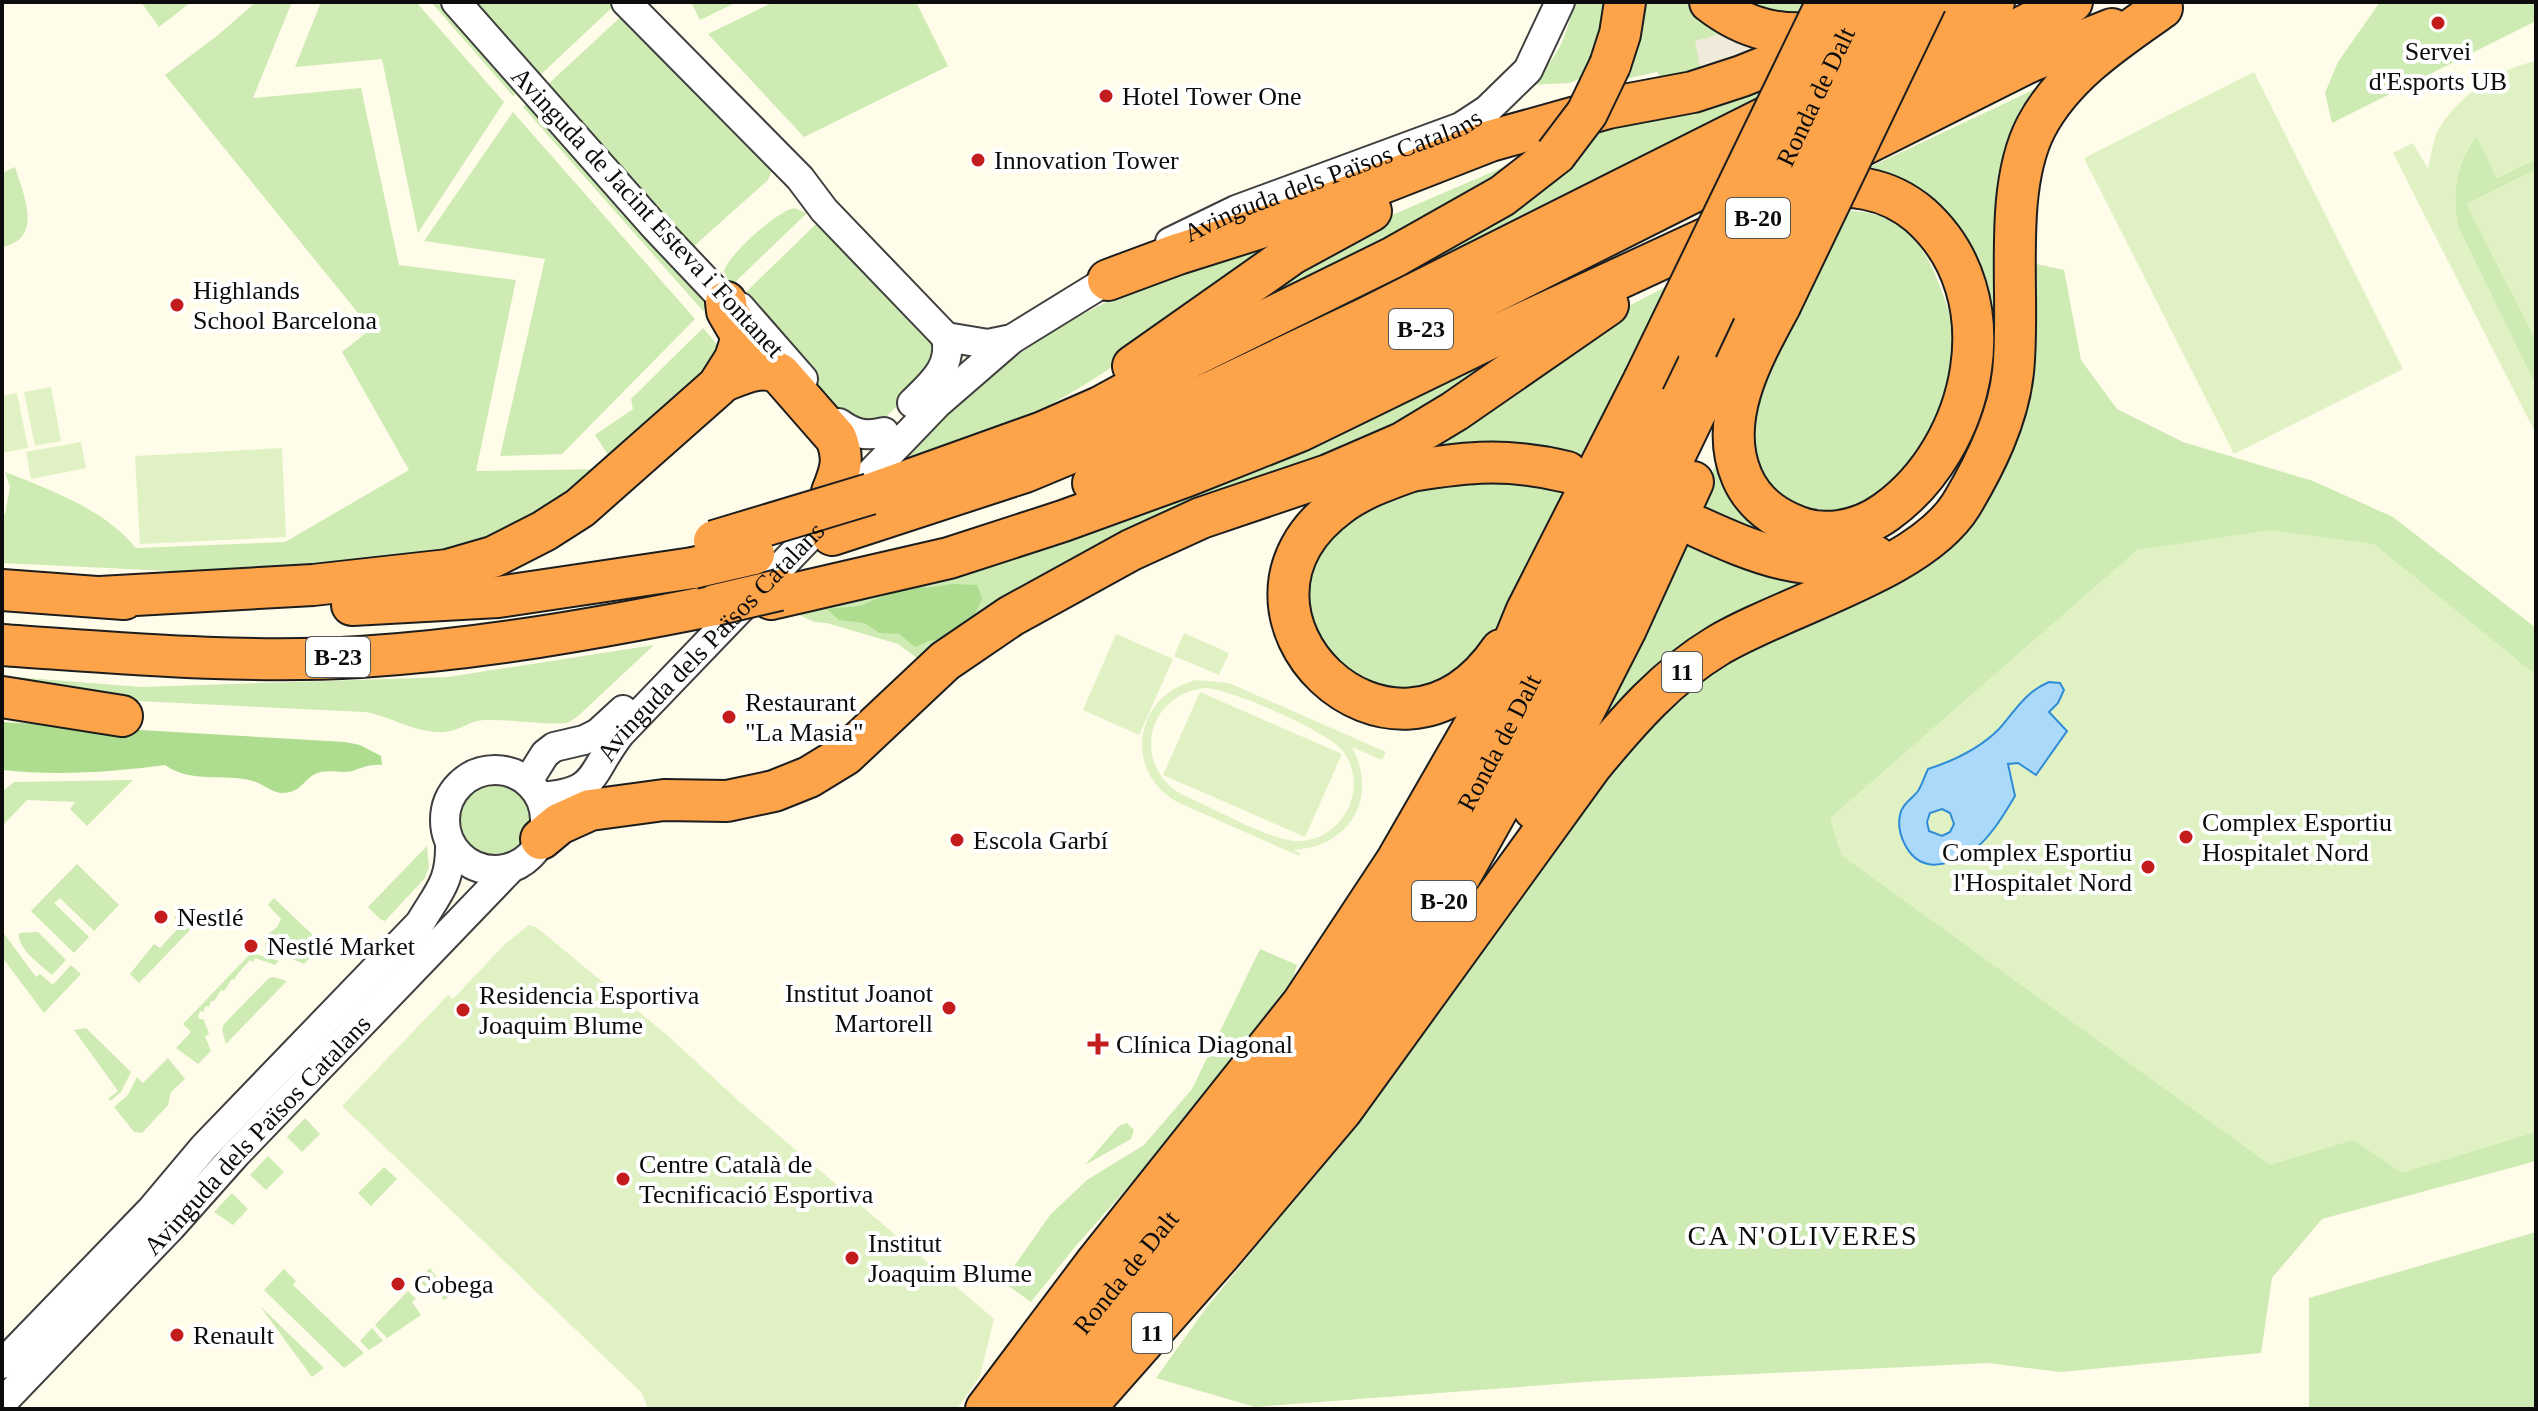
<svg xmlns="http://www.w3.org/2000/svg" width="2538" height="1411" font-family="'Times New Roman',serif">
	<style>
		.green { fill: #cdebb2 }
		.forest { fill: #afdd90 }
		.pitch { fill: #e0f2c4; fill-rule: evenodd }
		.plaza { fill: #efeada }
		.water { fill: #abd9fa; stroke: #2e8bd5; stroke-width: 2; fill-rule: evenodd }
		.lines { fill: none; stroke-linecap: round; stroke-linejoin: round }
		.minor-casing { stroke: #3f3f3f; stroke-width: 32 }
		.highway-casing { stroke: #1d1d1d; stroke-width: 44 }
		.minor { stroke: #fff; stroke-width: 28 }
		.highway { stroke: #fda44a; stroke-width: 40 }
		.highway-bridge-casing { stroke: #1d1d1d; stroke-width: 44; stroke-linecap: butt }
		.highway-bridge { stroke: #fda44a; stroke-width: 40 }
		.poi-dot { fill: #c31c1c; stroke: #fff; stroke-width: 3 }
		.labels { text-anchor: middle; stroke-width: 8; stroke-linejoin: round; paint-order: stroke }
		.shield { fill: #fff; stroke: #555; stroke-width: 2 }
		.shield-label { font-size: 24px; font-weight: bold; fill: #0c0c0c }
		.poi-label { font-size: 26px; fill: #0c0c0c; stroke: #fff; text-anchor: start }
		.street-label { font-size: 26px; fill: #0c0c0c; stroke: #fff }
		.neighbourhood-label { font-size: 28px; letter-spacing: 2px; fill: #0c0c0c; stroke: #fff }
	</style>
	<rect width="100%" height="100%" fill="#fffcea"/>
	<g class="green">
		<polygon points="141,2 191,2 159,27"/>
		<path d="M256,2H292L253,98L361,88L399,265L516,280L476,471L607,469L529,528L419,565L211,573L2,563V513L5,514L10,487L5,472C51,490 104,509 136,548L285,542L409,470L342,352L371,329L165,75L218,35Z"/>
		<polygon points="321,2 416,2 504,102 418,233 382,59 295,67"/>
		<polygon points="431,2 446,2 522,89 513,96"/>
		<polygon points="468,2 618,2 536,79"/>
		<polygon points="691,2 737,2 700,20"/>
		<polygon points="774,2 916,2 948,66 804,137 708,34"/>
		<path d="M1575,2H1610L1590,75L1569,83L1528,85C1558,60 1565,39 1575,2Z"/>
		<polygon points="1642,2 1695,2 1783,43 1749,61 1662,80 1657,72 1621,80"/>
		<polygon points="1727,2 1804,2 1791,29"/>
		<polygon points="2380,2 2536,2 2536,21 2332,123 2325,93 2338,62"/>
		<polygon points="627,11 773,168 768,180 693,247 688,247 544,88"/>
		<polygon points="2050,82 2018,117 2012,141 1987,392 1980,421 1967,452 1952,474 1914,514 1892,529 1819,549 1695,513 1721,452 1785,536 1924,495 1978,291 1864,178 1868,168"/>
		<polygon points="1766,83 1757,100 1575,189 1434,263 1350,300 1592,131"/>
		<polygon points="531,99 711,304 703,311 523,107"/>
		<polygon points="513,112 695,319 562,454 500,456 545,259 424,241"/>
		<path d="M2477,135L2497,178L2536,159V386L2458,227C2452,193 2455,164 2477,135Z"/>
		<polygon points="1534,154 1498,184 1152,365 1371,224"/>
		<path d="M15,167C24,196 44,239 2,247V173Z"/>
		<path d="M794,208L807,213L731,286L724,271C729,254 776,212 794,208Z"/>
		<path d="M1848,211C1894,211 1921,238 1937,279C1943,294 1949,310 1952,325C1964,379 1932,448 1891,483C1883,490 1873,501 1863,506C1827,524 1778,508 1758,473C1754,466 1750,429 1751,420C1752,410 1757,399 1759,390Z"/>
		<polygon points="817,223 937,349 930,376 879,423 850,421 741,297"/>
		<path d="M1291,229C1207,299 1120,371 1021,420C979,440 934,455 890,473C947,408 1016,348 1093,309C1156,276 1225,254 1291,229Z"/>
		<polygon points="2032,263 2064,270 2081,360 2117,409 2183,442 2313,481 2393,517 2536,628 2536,1161 2322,1219 2272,1278 2261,1353 2060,1372 1988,1363 1907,1367 1598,1381 1255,1407 1156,1378 1207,1307 1335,1150 1466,976 1546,858 1627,746 1689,683 1969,522 2019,434 2031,379"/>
		<polygon points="1669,285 1575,467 1397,465 1619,311"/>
		<polygon points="703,328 726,355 608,470 607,453 595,435 633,409 631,399"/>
		<polygon points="1504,351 1509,364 1414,426 969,627 917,658 898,644 827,623 815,622 794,613"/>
		<polygon points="1457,476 1567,485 1490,652 1440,690 1358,690 1301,609 1320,539 1378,497"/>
		<polygon points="1687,534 1837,578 1584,760"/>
		<path d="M654,645L577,717L567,723C540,725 513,719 485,720C469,720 459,733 438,732C411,731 390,716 365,712L117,700L2,683V676L141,687L448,677Z"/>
		<polygon points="133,780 87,826 70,809 75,802 27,800 2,826 2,792 14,782"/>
		<circle cx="495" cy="819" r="38"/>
		<polygon points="427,846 429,867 425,878 385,921 380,919 368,907"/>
		<polygon points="77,864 119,905 94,931 60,898 54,903 89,937 74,953 31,911"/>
		<polygon points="274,898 320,942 320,947 304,964 265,947 265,937 277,927 281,919 268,905"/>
		<polygon points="175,916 182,922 186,919 194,926 139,983 130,974 154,944 160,948 181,925 174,917"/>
		<polygon points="2,931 36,977 40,974 53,985 71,965 81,974 44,1013 2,957"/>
		<path d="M38,932L66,960L52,975C40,964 17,949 19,933Z"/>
		<polygon points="1260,949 1297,965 1292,982 1164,1146 1074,1248 1031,1302 1003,1282 1050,1215 1087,1180 1144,1145 1192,1089"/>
		<path d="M251,953L279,961L275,965L255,958L253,962L250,960C244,967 238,972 234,980L232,979L224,991L221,990L214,1001H211L209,1007L206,1006L203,1012L200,1011L198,1018L204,1020L209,1034L205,1036L211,1051L198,1064L176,1048L191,1032L183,1024Z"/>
		<polygon points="274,977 287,981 226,1044 222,1030 224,1024 269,978"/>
		<polygon points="86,1028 131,1072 121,1092 110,1101 108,1099 118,1091 74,1030"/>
		<polygon points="168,1058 185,1079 171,1092 168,1105 142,1133 134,1132 114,1107 128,1095 137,1077 143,1083"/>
		<polygon points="305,1118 320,1134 302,1152 287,1137"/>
		<polygon points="1127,1123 1134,1130 1131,1139 1085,1165 1119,1126"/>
		<polygon points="268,1156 284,1172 266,1190 250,1175"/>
		<polygon points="384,1167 397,1179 371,1206 358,1193"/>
		<polygon points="232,1193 248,1209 233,1225 214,1212"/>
		<polygon points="2536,1232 2536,1409 2309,1409 2309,1298"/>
		<polygon points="430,1268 450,1296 444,1300 435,1286 429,1290 418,1280"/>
		<polygon points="284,1269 296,1281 293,1285 364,1353 344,1368 264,1290"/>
		<polygon points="408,1291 416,1299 412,1302 421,1315 387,1338 375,1325"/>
		<polygon points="260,1306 324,1368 312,1377"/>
		<polygon points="372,1328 383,1341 369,1350 360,1341"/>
	</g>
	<g class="forest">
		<polygon points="952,584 977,585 982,599 969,627 955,628 946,639 929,641 915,647 899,634 880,633 864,623 839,620 827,609 860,606 910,585 927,588"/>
		<path d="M2,722L345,742L360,745L381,756L382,765C369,764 363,768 352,771C339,774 327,768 315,774C305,779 302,789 290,792C274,796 269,787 256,782C230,772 193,785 165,765C113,772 56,776 2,770Z"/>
	</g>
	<g class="pitch">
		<path d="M2536,61V159L2497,178L2476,136C2455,164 2452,193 2458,227L2536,386V434L2393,153L2413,143L2428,169C2431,156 2433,138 2440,127C2461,94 2498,69 2536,61Z"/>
		<polygon points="2254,72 2403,369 2234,454 2084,158"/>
		<polygon points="2536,169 2536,341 2466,204"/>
		<polygon points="51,387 61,441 35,446 24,392"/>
		<polygon points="17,393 28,448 2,453 2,396"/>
		<polygon points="81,442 86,468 31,479 26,452"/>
		<polygon points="282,448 286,537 140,544 135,456"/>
		<polygon points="2270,530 2374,544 2536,675 2536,1132 2402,1173 2353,1140 2270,1165 1841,855 1830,818 2137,550"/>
		<polygon points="1184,633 1229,653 1219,675 1174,656"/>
		<polygon points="1116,634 1173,659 1139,735 1083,710"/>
		<path d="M1196,680L1229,683L1386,752L1382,760L1352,747C1379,798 1350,847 1293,850L1300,853L1299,856L1177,802C1121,770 1136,694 1196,680ZM1205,688C1229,688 1329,732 1343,751C1371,789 1341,844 1294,841C1265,838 1210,806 1181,794C1131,764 1147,694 1205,688Z"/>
		<polygon points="1200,692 1342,754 1305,837 1163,775"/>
		<polygon points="529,925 536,927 667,1035 741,1103 994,1319 980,1376 957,1409 648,1409 642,1393 342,1106 448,995 453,999 504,945"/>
	</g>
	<polygon class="plaza" points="1723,33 1765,54 1702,77 1695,41"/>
	<path class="water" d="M2049,682L2060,683L2064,690L2058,703L2049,712L2067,731L2036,775L2018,763L2008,764L2015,796C2003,816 1992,835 1974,850C1964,858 1941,867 1928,864C1908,860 1896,833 1900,815C1902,804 1912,799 1918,791C1922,785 1925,775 1928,769C1953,761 1980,748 1999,729C2015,711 2025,692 2049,682ZM1942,809L1950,813L1954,824L1950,832L1942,836L1929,831L1927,822L1930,813Z"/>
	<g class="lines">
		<g class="minor-casing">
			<g id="minor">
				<polyline points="456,2 655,227 726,302 740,307 803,379"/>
				<polyline points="626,2 800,178 824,210 946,337"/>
				<path id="s1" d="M1170,242L1236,210L1461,127L1487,110L1528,70L1560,2"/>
				<polyline points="946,337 988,344 1012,339 1124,270"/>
				<path d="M912,403C931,384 953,367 946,337"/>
				<path d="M839,423C854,434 866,437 884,432"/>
				<circle cx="495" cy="820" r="50"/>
				<polyline points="528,781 545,754 554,747 584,740 598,733 623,710"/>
				<path id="s2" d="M540,797C599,792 588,776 620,734L937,404L1012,339"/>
				<path d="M2,1364L151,1210L204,1147L420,923C439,891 451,882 450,843"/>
				<path id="s3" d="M2,1403L171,1227L236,1154L512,867"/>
			</g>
		</g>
		<g class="highway-casing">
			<g id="highway">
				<path d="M1710,2C1746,30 1782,38 1826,31"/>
				<polyline points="1886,56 1994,2"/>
				<polyline points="1610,65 1620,34 1625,2"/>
				<polyline points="1862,107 2072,2"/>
				<polyline points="1837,158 2029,62 2112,29"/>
				<polyline points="1108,280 1178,254 1298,216 1490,141 1608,108 1693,92 1742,76 1824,43"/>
				<path d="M1780,306C1753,356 1717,419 1742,477C1751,498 1769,514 1789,523C1821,539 1858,532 1886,512C1976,448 2011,296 1920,215C1888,188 1846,180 1806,193"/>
				<polyline points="1133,366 1292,254 1371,211"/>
				<path d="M721,382C740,375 761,363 780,374L836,438C845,459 840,472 832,492"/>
				<path d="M1411,471C1386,480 1360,489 1339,505C1195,611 1393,807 1501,650"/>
				<path d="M1386,475C1453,464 1499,455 1567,472"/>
				<polyline points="1093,483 1171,450 1381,349 1765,156"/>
				<polyline points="870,494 1043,432 1100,407 1199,353 1394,257 1502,196 1556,154"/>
				<path d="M1698,527C1753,552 1813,578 1875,556"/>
				<polyline points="832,535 1025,472 1169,412 1368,317 1790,105"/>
				<polyline points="2,590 124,599"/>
				<polyline points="100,597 313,585 448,570 493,557 544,531 580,508 718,386 735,359 740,343 741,335 727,311 726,302"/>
				<polyline points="771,599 949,558 1063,521 1187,476 1300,431 1499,334 1737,224"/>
				<polyline points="352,605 498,597 693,568"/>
				<path d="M2,645C121,653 241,664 360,657C483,649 595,629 715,605"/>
				<polyline points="2,697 122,716"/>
				<polyline points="1534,809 1626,629 1693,482"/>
				<polyline points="541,839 559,824 590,810 664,800 727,801 774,791 809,777 845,755 945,661 1011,616 1131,550 1201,518 1328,475 1402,443 1455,411 1608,305"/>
				<polyline points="986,1409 1095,1264 1302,1004 1397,860 1492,695 1526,612 1644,380"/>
				<path id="s4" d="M1015,1409L1308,1047L1426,880L1513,717L1697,348"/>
				<polyline points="1052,1409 1230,1194 1331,1065 1453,889 1543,728 1736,329"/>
				<path d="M1084,1409L1219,1256L1342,1110L1591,766C1628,721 1667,676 1717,646C1785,605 1920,571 1961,505C1985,465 2008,419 2013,372C2021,298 2002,193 2036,127C2064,74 2115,41 2162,8"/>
			</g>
		</g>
		<use href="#minor" class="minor"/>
		<use href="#highway" class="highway"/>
		<g class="highway-bridge-casing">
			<g id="highway-bridge">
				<polyline points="1556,154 1587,113 1610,65"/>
				<polyline points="1748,304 1894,2"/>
				<polyline points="1780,306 1926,2"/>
				<path id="s5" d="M1697,348L1860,2"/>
				<polyline points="1644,380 1827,2"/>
				<polyline points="714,541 870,494"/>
				<polyline points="693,568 754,554"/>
				<polyline points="715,605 779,590"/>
			</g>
		</g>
		<use href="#highway-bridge" class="highway-bridge"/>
	</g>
	<g class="poi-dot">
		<circle cx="2438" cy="23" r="8"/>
		<circle cx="1106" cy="96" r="8"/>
		<circle cx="978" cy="160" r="8"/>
		<circle cx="177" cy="305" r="8"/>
		<circle cx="729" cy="717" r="8"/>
		<circle cx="2186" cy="837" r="8"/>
		<circle cx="957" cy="840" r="8"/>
		<circle cx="2148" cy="867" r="8"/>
		<circle cx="161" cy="917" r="8"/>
		<circle cx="251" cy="946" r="8"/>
		<circle cx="949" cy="1008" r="8"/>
		<circle cx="463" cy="1010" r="8"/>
		<path d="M1094 1032h8v8h8v8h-8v8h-8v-8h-8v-8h8z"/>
		<circle cx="623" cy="1179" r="8"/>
		<circle cx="852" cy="1258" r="8"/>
		<circle cx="398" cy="1284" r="8"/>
		<circle cx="177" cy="1335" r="8"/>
	</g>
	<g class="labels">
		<g class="shield">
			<rect x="1726" y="198" width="64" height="40" rx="6"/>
			<rect x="1389" y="309" width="64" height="40" rx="6"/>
			<rect x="306" y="637" width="64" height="40" rx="6"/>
			<rect x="1662" y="652" width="40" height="40" rx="6"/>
			<rect x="1412" y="881" width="64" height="40" rx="6"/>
			<rect x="1132" y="1313" width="40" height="40" rx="6"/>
		</g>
		<g class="shield-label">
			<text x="1758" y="226">B-20</text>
			<text x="1421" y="337">B-23</text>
			<text x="338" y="665">B-23</text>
			<text x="1682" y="680">11</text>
			<text x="1444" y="909">B-20</text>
			<text x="1152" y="1341">11</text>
		</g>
		<g class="poi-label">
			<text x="2438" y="60" text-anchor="middle">Servei<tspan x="2438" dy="30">d'Esports UB</tspan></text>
			<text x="1122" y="105">Hotel Tower One</text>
			<text x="994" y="169">Innovation Tower</text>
			<text x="193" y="299">Highlands<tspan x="193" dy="30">School Barcelona</tspan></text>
			<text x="745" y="711">Restaurant<tspan x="745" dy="30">"La Masia"</tspan></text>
			<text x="2202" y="831">Complex Esportiu<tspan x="2202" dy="30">Hospitalet Nord</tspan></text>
			<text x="973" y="849">Escola Garbí</text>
			<text x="2132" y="861" text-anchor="end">Complex Esportiu<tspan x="2132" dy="30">l'Hospitalet Nord</tspan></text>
			<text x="177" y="926">Nestlé</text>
			<text x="267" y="955">Nestlé Market</text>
			<text x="933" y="1002" text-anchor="end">Institut Joanot<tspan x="933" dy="30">Martorell</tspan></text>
			<text x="479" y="1004">Residencia Esportiva<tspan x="479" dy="30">Joaquim Blume</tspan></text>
			<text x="1116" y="1053">Clínica Diagonal</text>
			<text x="639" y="1173">Centre Català de<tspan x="639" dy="30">Tecnificació Esportiva</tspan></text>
			<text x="868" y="1252">Institut<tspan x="868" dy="30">Joaquim Blume</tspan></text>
			<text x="414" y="1293">Cobega</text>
			<text x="193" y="1344">Renault</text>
		</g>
		<g class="street-label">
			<text dy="9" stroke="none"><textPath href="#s5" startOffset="278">Ronda de Dalt</textPath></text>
			<text dy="9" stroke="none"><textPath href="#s1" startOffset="176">Avinguda dels Països Catalans</textPath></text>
			<text transform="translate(648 212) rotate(47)" y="9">Avinguda de Jacint Esteva i Fontanet</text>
			<text dy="9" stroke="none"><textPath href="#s2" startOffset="238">Avinguda dels Països Catalans</textPath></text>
			<text dy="9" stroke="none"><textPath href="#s4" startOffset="826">Ronda de Dalt</textPath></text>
			<text dy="9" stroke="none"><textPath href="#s3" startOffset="370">Avinguda dels Països Catalans</textPath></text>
			<text dy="9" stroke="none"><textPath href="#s4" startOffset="176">Ronda de Dalt</textPath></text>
		</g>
		<g class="neighbourhood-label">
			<text x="1803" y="1245">CA N'OLIVERES</text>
		</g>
	</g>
	<rect width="2538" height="1411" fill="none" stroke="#0c0c0c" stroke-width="8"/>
</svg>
